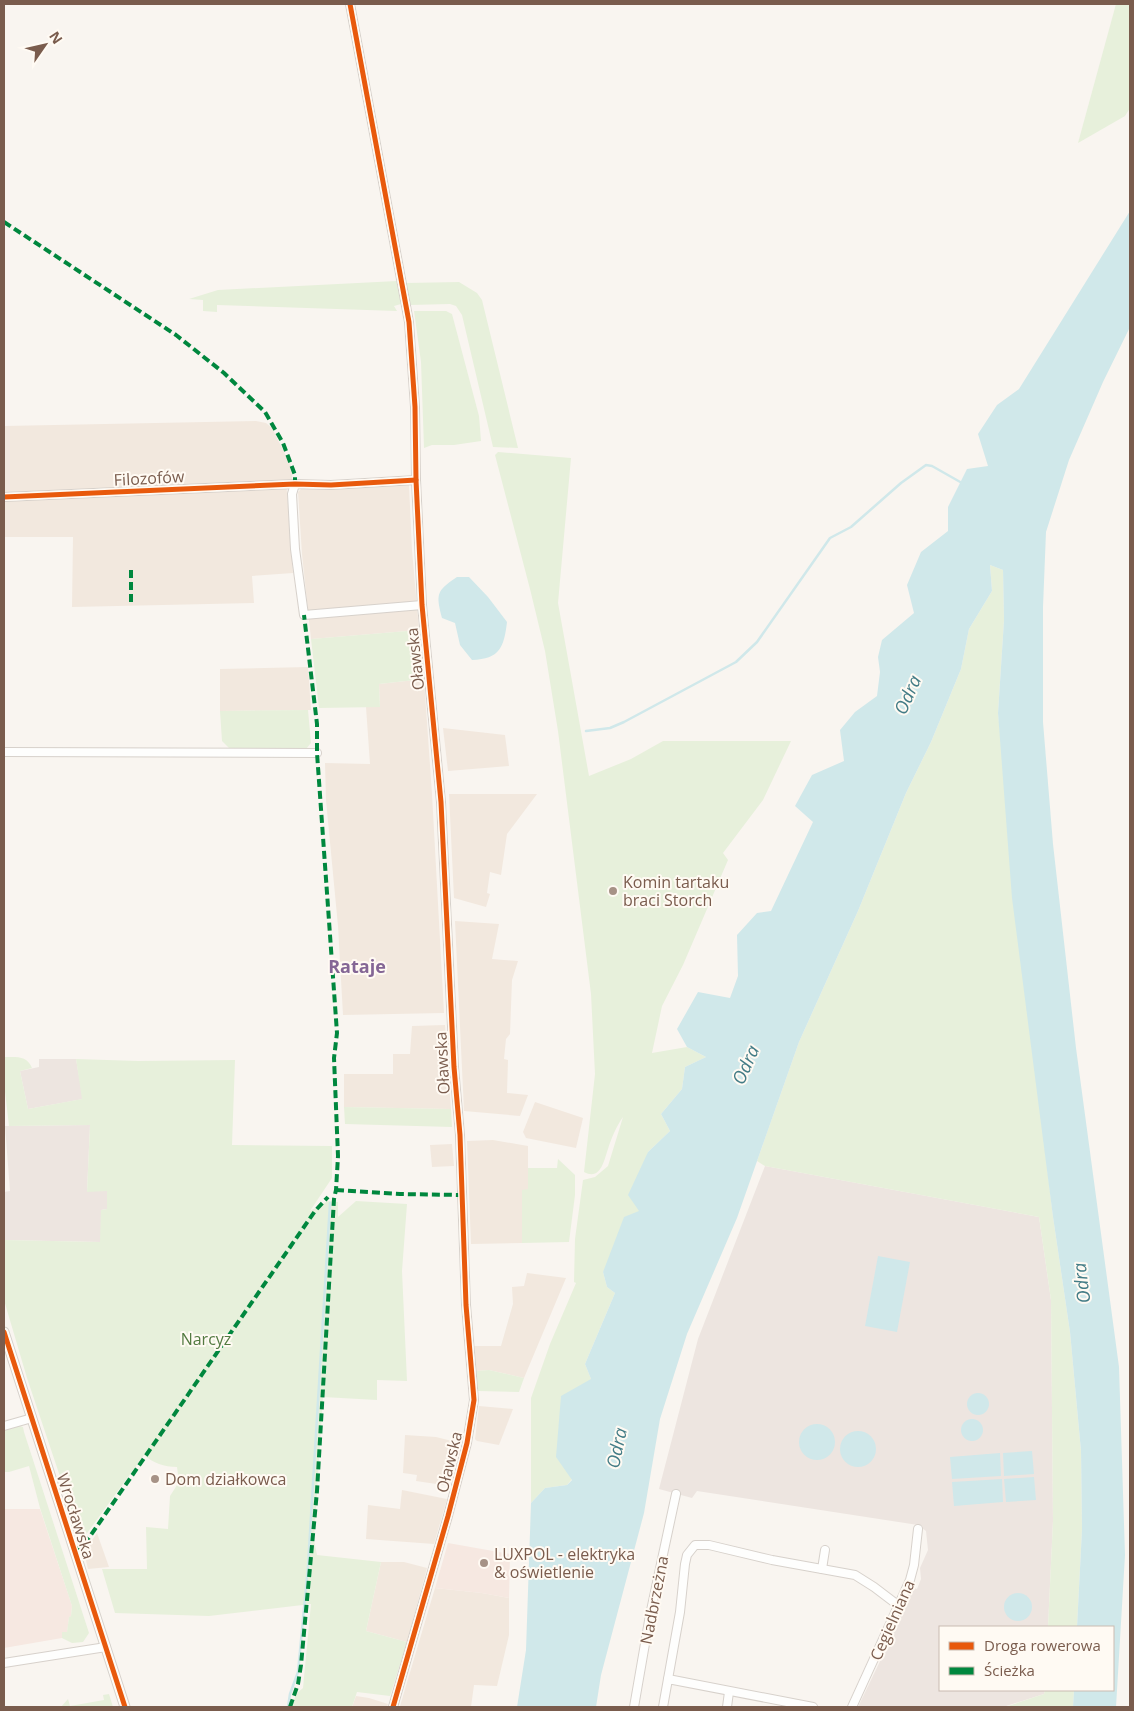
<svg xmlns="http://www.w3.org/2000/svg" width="1134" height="1711" font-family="'Open Sans',sans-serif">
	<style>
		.residential { fill: #f2e8de }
		.commercial { fill: #f6e8e1 }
		.industrial { fill: #ede5e0 }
		.green { fill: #e7f0db }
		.water { fill: #d0e8ea }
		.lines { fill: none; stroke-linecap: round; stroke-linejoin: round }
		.stream { stroke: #d0e8ea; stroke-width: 2.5 }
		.minor-casing { stroke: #d7d1cb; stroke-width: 10 }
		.tertiary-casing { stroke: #d7d1cb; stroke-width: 11 }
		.minor { stroke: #fefefd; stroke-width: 8 }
		.tertiary { stroke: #fefefd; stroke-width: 9 }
		.quiet { stroke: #00873e; stroke-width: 4; stroke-dasharray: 8 4; stroke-linecap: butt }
		.cycleway-casing { stroke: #fffaf3; stroke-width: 8 }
		.cycleway { stroke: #e8590c; stroke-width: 5 }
		.poi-dot { fill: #a69286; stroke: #fffaf3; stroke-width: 2 }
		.labels { text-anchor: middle; stroke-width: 4; stroke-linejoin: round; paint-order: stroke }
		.street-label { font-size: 16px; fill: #7a5c4d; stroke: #fffaf3 }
		.poi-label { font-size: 16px; fill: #7a5c4d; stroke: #fffaf3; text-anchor: start }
		.park-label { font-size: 16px; fill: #537a41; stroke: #fffaf3 }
		.water-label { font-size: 18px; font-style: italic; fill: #437c86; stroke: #fffaf3 }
		.neighbourhood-label { font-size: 18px; font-weight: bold; fill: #846695; stroke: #fffaf3 }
	</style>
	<rect width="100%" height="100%" fill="#f9f5f0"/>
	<g class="residential">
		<polygon points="256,421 266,423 272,428 292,468 292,480 286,480 293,573 252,576 254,603 72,607 73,537 4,537 4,426"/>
		<polygon points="409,485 412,550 419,630 311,639 302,554 298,492 301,489"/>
		<polygon points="308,667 311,710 220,711 220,669"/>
		<polygon points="424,679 432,794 444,1013 343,1015 338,926 326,800 325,763 370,764 366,707 380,707 379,684"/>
		<polygon points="443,728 505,735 509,766 448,771"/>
		<polygon points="449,794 537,794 507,834 501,875 490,872 487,893 490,894 486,907 454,898"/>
		<polygon points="455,921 499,924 492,959 518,961 512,980 510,1034 506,1039 504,1059 508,1060 507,1093 528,1095 520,1116 464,1111"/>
		<polygon points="445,1025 451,1109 344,1107 344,1074 393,1074 393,1054 410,1054 412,1026"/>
		<polygon points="535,1102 583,1118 576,1148 526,1138 523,1132"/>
		<polygon points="493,1140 528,1146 528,1190 522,1190 522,1243 471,1244 467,1141"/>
		<polygon points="452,1144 454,1166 432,1167 430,1145"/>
		<polygon points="527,1273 566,1278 524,1378 489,1370 475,1371 473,1346 501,1346 513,1304 512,1287 524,1286"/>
		<polygon points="479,1406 513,1409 499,1445 477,1441 475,1439"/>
		<polygon points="405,1435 436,1437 460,1443 450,1486 416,1481 417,1475 403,1473"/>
		<polygon points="402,1490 447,1499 434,1544 366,1539 368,1505 400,1509"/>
		<polygon points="97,1533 109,1567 88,1569 84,1552"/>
		<polygon points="381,1562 404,1562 427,1568 407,1642 366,1631"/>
		<polygon points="435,1588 482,1593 509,1598 509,1635 497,1686 474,1685 471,1707 405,1707 400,1706"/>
		<polygon points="356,1696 369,1698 388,1704 387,1707 352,1707"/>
	</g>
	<g class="commercial">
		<polygon points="4,1509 40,1509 72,1606 71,1616 69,1617 67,1633 62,1632 62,1638 4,1648"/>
		<polygon points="448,1543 510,1554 509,1598 482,1593 435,1588"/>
	</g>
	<g class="industrial">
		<polygon points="39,1059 76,1059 83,1099 28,1109 20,1071 39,1067"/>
		<polygon points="90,1125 87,1191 107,1191 107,1209 101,1210 101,1242 4,1240 4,1192 10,1191 5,1126"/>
		<polygon points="765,1166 1039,1217 1051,1300 1053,1521 1048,1627 940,1627 940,1690 1045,1690 1044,1694 1003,1707 858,1707 883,1655 912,1587 917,1589 921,1579 920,1568 928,1550 926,1531 918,1525 697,1491 692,1498 659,1489 698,1339"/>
	</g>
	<g class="green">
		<polygon points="1116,4 1130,4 1130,108 1125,116 1078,143"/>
		<polygon points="397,281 401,304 394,306 397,311 217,305 217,312 203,311 203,300 189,299 218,290"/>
		<polygon points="459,282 477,293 482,300 518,448 493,447 462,315 456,306 450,304 410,305 406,283"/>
		<polygon points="414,311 446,311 452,314 479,416 481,441 454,445 432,445 424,448 421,362"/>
		<path d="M498,452L571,458L558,603L589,776L631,759L663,741H791L763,800L723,853L728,860L683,965L662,1006L652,1053L687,1047L706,1057L685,1067L682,1089L661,1114L670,1131L648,1152L640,1211L603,1272L607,1287L615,1293L585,1364L591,1379L572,1479L567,1485L545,1488L531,1503V1398L550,1344L576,1283L574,1282L575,1239L583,1180L595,1177L608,1166L623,1117C617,1125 611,1139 608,1149C604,1160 601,1181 584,1172L595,1074L591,994L558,731L545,651L530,589L495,455Z"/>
		<polygon points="990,565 1003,570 1004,620 998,713 1036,1073 1053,1217 1070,1332 1081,1451 1082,1529 1077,1627 1048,1627 1053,1521 1051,1300 1039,1217 765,1166 757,1161 799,1042 858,911 906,793 931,742 961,669 969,629 992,591"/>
		<polygon points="419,630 424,679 379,684 380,707 319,708 311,639"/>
		<polygon points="308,710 311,743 306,749 229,748 222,741 220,711"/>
		<path d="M4,1057C16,1057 27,1055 32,1068L20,1071L28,1109L82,1099L76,1059L138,1061L235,1060L232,1145L332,1146V1178L310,1211L328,1201L338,1202V1217L356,1201L407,1204L402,1271L407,1381L377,1380V1400L323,1397L314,1540L317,1555L381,1562L366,1631L407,1642L390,1696L357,1692L352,1707H292L296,1694L303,1688L311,1604L209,1616L115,1613L102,1569H147L146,1527L168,1529L170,1496L179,1482L177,1467C164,1467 153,1463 144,1455L85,1536L81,1539L27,1378L4,1300V1240L100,1242L101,1210L107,1209V1191L87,1192L90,1125L9,1126L4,1083Z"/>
		<polygon points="344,1107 451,1109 452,1127 345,1124"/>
		<polygon points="558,1159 575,1175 575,1195 569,1242 522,1243 522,1190 528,1189 528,1168 557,1168"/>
		<polygon points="489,1370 524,1378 519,1392 478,1391 475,1371"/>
		<polygon points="20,1426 23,1427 24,1432 89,1633 83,1642 72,1643 62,1638 62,1632 67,1632 69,1617 71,1616 72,1606 40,1508 29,1466 9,1472 4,1472 4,1431"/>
		<polygon points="1045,1690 1074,1690 1073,1707 1005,1707 1044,1694"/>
		<polygon points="109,1694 113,1707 61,1707 68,1699 70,1706 104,1700 103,1695"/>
	</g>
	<g class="water">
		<polygon points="1130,211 1130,327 1103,382 1069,460 1046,532 1043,607 1043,722 1053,844 1076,1048 1119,1367 1125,1555 1116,1707 1073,1707 1074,1690 1113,1690 1113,1627 1077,1627 1082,1529 1081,1451 1070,1332 1053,1217 1012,898 998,713 1004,620 1003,570 990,565 992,591 969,629 961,669 931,742 906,793 858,911 799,1042 737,1218 687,1334 660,1419 644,1513 601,1675 596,1707 517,1707 526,1650 531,1503 545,1488 567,1485 572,1480 556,1457 561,1396 591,1379 585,1364 615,1293 607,1287 603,1272 624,1217 639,1211 628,1195 648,1152 670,1131 661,1114 682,1089 685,1067 706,1057 687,1047 677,1029 698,992 730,998 738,976 737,935 757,913 771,911 813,822 795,806 812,775 844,761 840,730 855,712 877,696 880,672 878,657 882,640 914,613 907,585 921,552 948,531 948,507 967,469 988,466 978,434 997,405 1019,389"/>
		<path d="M457,577H469L488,597L507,622C504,647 500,659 472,660L460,645L455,623L442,618C436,594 436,591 457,577Z"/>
		<polygon points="878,1256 910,1262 897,1332 865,1326"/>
		<circle cx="978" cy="1404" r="11"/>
		<circle cx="972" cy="1430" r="11"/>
		<circle cx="817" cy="1442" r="18"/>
		<circle cx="858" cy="1449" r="18"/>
		<polygon points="1032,1451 1034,1474 1004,1476 1003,1453"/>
		<polygon points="1000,1453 1001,1476 952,1479 950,1457"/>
		<polygon points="1034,1477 1036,1500 1006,1502 1004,1479"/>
		<polygon points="1002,1479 1003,1502 954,1506 952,1482"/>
		<circle cx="1018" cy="1607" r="14"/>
	</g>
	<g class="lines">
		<g class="stream">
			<polyline points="586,731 610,728 624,722 736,662 757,642 830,538 851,527 901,483 926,465 932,466 962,483"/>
			<polyline points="288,1707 290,1694 298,1672 308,1566 330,1203"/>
		</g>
		<g class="minor-casing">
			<g id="minor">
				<polyline points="350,4 409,322 415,407 416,480 422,605 441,802 454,1067 460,1135 466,1305 474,1400 467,1443 448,1516 393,1707"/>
				<polyline points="295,484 292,494 295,549 304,615 422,605"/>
				<polyline points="4,497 295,484 331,485 416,480"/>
				<polyline points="4,752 317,753"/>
				<polyline points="4,1426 32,1418"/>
				<polyline points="822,1569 825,1550"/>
				<polyline points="4,1663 106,1647"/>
				<polyline points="668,1679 680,1612 685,1564 687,1555 695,1545 709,1545 772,1560 855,1575 874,1587 899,1606"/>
				<polyline points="634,1707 650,1615 676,1494"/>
				<polyline points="663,1707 668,1679 813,1707"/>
				<polyline points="727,1707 729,1692"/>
				<polyline points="852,1707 910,1580 914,1565 918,1529"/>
			</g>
		</g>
		<g class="tertiary-casing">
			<polyline id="tertiary" points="4,1332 125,1707"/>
		</g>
		<use href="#minor" class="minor"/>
		<use href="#tertiary" class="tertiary"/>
		<g class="quiet">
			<polyline points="4,222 176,335 224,373 265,412 283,443 295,475 295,484"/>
			<polyline points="131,602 131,568"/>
			<polyline points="336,1190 400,1194 462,1195"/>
			<polyline points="74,1550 84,1545 315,1211 328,1197"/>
			<polyline points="290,1707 298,1684 301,1665 317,1491 334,1199 336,1190 338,1156 334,1058 337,1033 317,753 317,724 304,615"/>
		</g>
		<g class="cycleway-casing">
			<g id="cycleway">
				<polyline points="350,4 409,322 415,407 416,480 422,605 441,802 454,1067 460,1135 466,1305 474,1400 467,1443 448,1516 393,1707"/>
				<polyline points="4,497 295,484 331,485 416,480"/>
				<polyline points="4,1332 125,1707"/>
			</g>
		</g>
		<use href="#cycleway" class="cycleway"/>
	</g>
	<g class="poi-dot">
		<circle cx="613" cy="891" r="5"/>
		<circle cx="155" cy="1479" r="5"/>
		<circle cx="484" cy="1563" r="5"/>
	</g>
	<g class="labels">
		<g class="street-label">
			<text transform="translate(149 478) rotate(-3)" y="6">Filozofów</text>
			<text transform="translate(415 659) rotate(-96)" y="6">Oławska</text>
			<text transform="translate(442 1063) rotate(-93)" y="6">Oławska</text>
			<text transform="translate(449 1462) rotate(-76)" y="6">Oławska</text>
			<text transform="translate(76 1516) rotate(72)" y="6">Wrocławska</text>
			<text transform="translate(654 1600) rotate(-79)" y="6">Nadbrzeżna</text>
			<text transform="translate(892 1620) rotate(-66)" y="6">Cegielniana</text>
		</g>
		<g class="poi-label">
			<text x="623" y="888">Komin tartaku<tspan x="623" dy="18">braci Storch</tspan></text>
			<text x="165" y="1485">Dom działkowca</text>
			<text x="494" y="1560">LUXPOL - elektryka<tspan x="494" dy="18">&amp; oświetlenie</tspan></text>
		</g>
		<g class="park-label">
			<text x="206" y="1345">Narcyz</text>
		</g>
		<g class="water-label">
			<text transform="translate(908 695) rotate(-66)" y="6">Odra</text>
			<text transform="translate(746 1065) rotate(-66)" y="6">Odra</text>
			<text transform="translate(1082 1283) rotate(-97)" y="6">Odra</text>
			<text transform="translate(617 1448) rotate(-78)" y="6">Odra</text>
		</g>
		<g class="neighbourhood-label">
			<text x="357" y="973">Rataje</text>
		</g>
	</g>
	<rect width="1134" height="1711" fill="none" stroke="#7a5c4d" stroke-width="10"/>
	<rect x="939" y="1626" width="175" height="65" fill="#fffaf3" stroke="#cabbb1"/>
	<rect x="949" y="1642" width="25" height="8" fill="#e8590c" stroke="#cabbb1"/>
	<text x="984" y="1651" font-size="15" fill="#7a5c4d">Droga rowerowa</text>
	<rect x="949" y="1667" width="25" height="8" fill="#00873e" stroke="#cabbb1"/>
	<text x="984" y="1676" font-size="15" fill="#7a5c4d">Ścieżka</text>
	<g transform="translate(45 45) rotate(56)" stroke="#fffaf3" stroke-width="4" paint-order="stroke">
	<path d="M0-4L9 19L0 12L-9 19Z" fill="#7a5c4d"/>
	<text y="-8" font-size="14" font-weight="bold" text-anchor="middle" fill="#7a5c4d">N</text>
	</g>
</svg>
